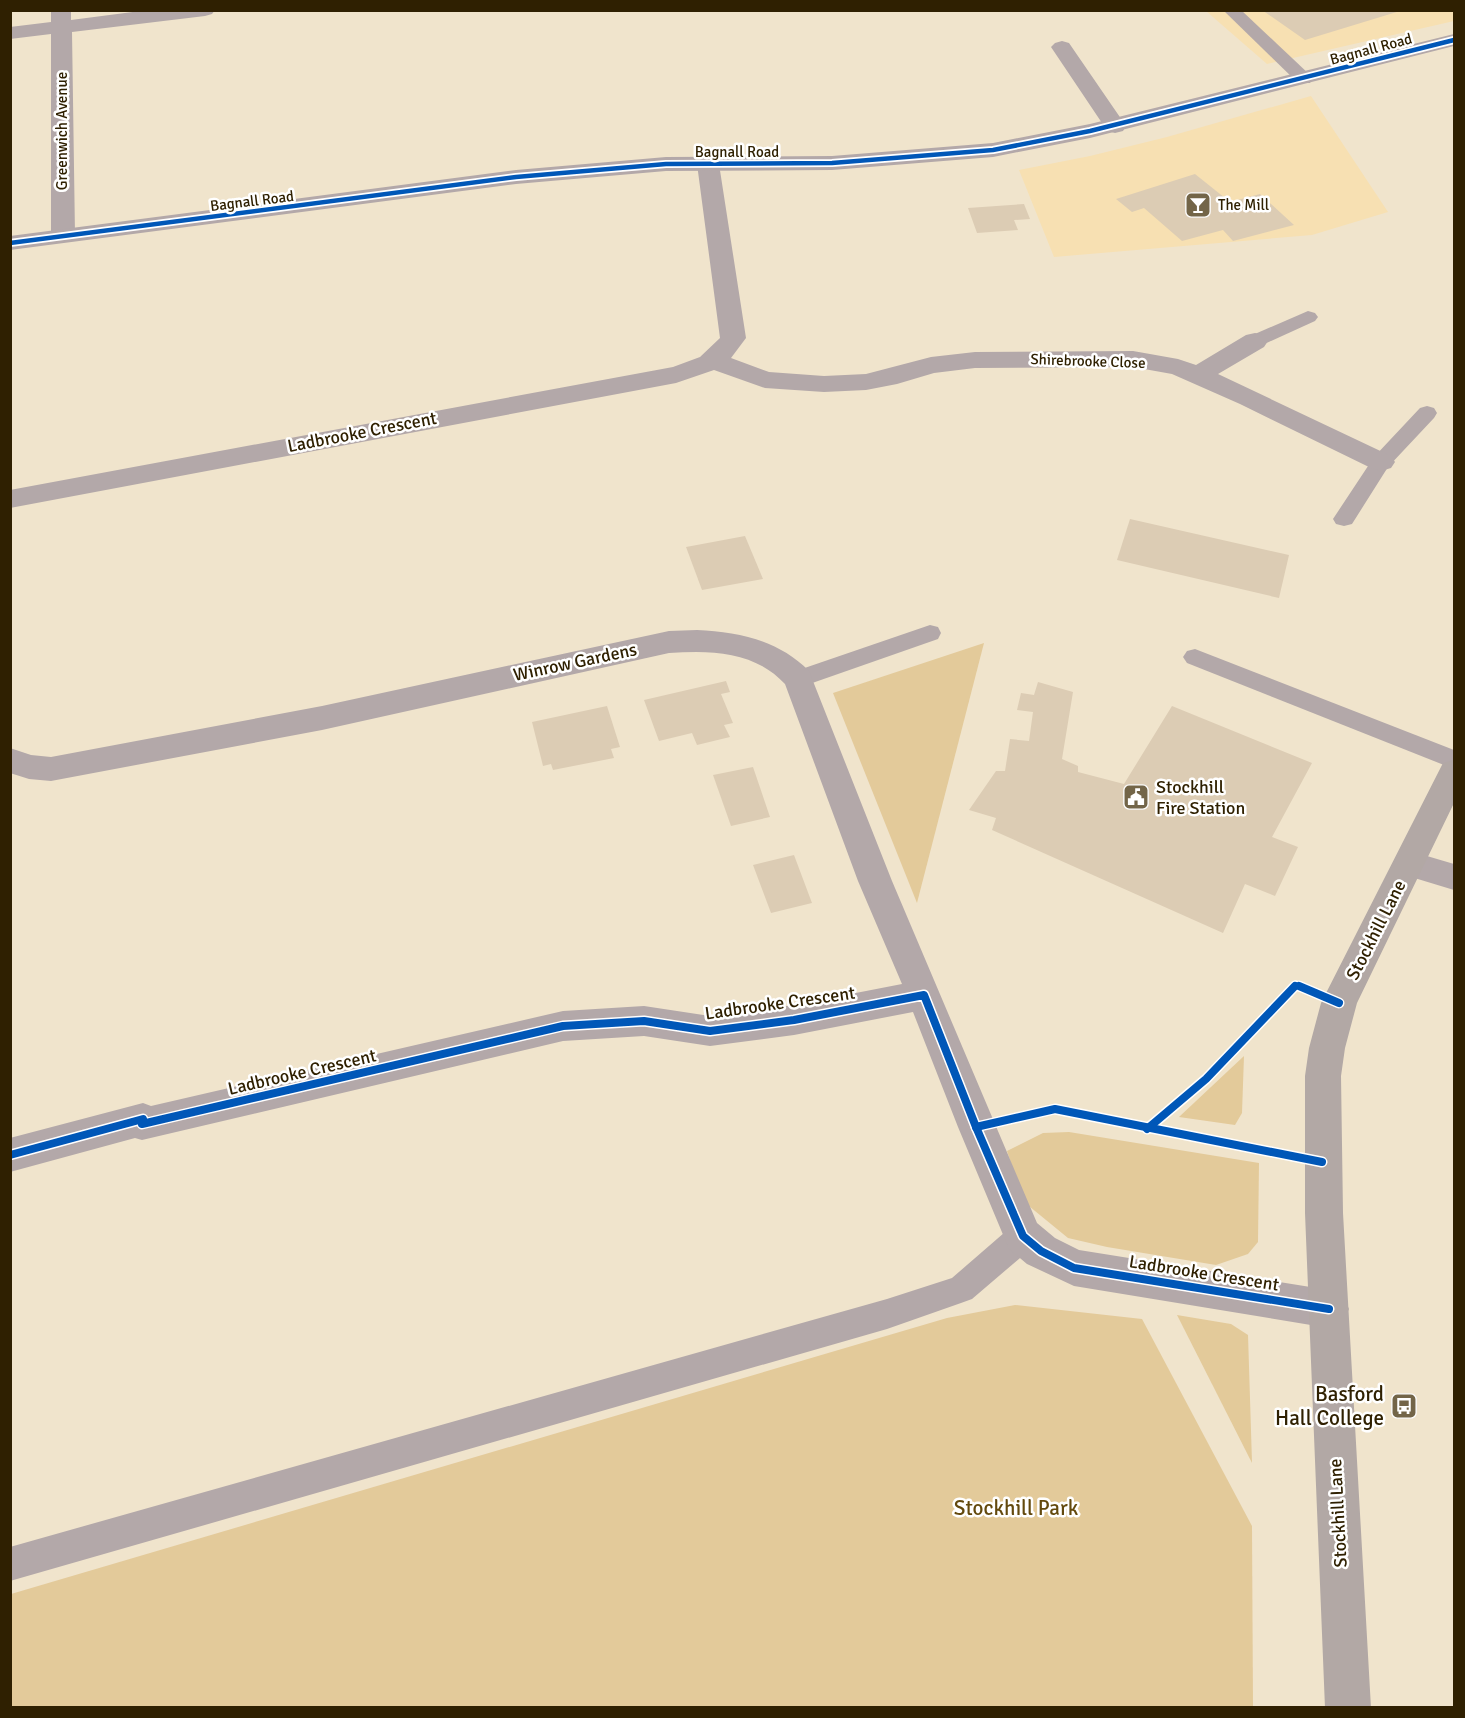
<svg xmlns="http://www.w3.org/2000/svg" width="1465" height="1718" font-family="Signika,sans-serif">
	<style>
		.built { fill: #f7e0b2 }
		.green { fill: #e3ca9a }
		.building { fill: #dcccb4 }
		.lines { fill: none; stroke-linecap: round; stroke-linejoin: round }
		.service { fill: #b3a8a9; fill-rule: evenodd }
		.minor { fill: #b3a8a9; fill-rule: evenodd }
		.tertiary { fill: #b3a8a9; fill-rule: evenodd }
		.secondary { fill: #b2a8a5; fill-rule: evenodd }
		.cycleway-far2-casing { stroke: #fff; stroke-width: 8 }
		.cycleway-far1-casing { stroke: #fff; stroke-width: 9 }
		.cycleway-casing { stroke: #fff; stroke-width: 11 }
		.cycleway-far2 { stroke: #0057b8; stroke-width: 4.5 }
		.cycleway-far1 { stroke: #0057b8; stroke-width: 5 }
		.cycleway { stroke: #0057b8; stroke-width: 8 }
		.labels { text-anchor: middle; stroke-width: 5; stroke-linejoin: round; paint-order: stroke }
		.far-street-label { font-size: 15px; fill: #2f2001; stroke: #fff }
		.far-poi-label { font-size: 15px; fill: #2f2001; stroke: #fff; text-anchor: start }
		.street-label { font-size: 18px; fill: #2f2001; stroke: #fff }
		.poi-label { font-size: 18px; fill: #2f2001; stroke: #fff; text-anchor: start }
		.near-poi-label { font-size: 21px; fill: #2f2001; stroke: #fff; text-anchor: end }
		.near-park-label { font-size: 21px; fill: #63490d; stroke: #fff }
	</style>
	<rect width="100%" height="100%" fill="#f0e4cc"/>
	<g class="built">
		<polygon points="1454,10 1454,21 1267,64 1206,11"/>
		<polygon points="1311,96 1388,212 1312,235 1054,257 1019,170 1090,156 1167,137"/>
	</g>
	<g class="green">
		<polygon points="984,643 917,903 833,693"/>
		<polygon points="1244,1056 1242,1113 1235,1125 1179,1117"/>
		<polygon points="1069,1132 1259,1163 1258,1242 1248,1254 1216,1265 1107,1247 1068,1238 1024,1202 1007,1151 1043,1133"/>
		<polygon points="1015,1305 1142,1319 1252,1526 1253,1707 11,1707 11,1594 947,1318"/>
		<polygon points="1177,1315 1231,1324 1248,1335 1252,1463"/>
	</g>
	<g class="building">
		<polygon points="1262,10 1400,10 1400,11 1305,40"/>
		<polygon points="1195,174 1230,202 1260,194 1294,225 1233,241 1223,230 1182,241 1144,208 1132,212 1116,199"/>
		<polygon points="1024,204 1030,219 1014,220 1018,230 977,233 968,208"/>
		<polygon points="1130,519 1289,555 1279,598 1117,560"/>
		<polygon points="745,536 763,579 702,590 686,547"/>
		<polygon points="726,681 730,692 721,694 733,723 724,725 730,737 697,745 692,733 659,741 644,700"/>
		<polygon points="1038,682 1073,692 1062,759 1078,766 1078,772 1124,784 1172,706 1312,763 1272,837 1298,847 1275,896 1245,884 1223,933 992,830 996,818 969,810 996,771 1005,771 1010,739 1029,741 1033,712 1017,710 1021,693 1034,695"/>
		<polygon points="607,706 620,747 611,749 614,758 553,770 551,764 543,766 532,722"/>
		<polygon points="753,767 770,817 731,826 713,775"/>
		<polygon points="794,855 812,903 771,913 753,865"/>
	</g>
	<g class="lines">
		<g class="service">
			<polygon points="1223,10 1241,10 1310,75 1312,79 1310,83 1298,83"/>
			<polygon points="1308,311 1315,313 1318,317 1315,321 1262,345 1248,345 1245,341 1248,337"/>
			<polygon points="1427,406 1434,408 1437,413 1434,418 1388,467 1352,524 1344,526 1336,524 1333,519 1374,457 1420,408"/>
			<polygon points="930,625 938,627 941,633 938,639 798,688 790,685 786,679 790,673"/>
			<polygon points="1195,649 1454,750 1454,769 1187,663 1183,657 1187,651"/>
			<polygon points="1023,1222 1034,1226 1038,1236 1034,1246 972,1299 961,1303 887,1329 10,1581 10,1547 887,1299 952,1278 1012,1226"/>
		</g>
		<g class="minor">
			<polygon points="51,10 71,10 71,20 148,10 215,10 212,14 205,16 72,32 75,235 71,240 63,242 55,240 51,235 51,34 10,39 10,27 51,22"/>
			<polygon points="1062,41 1069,43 1126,126 1123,131 1115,133 1107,131 1104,126 1051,47 1055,43"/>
			<polygon points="708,157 716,159 719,164 746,338 731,358 769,372 824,376 866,374 931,357 975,352 1133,351 1178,359 1196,365 1246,335 1255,333 1264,335 1268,341 1264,347 1218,374 1391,456 1395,462 1391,468 1381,471 1371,468 1240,404 1172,374 1133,367 975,368 934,373 897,384 866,390 824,392 765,388 714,370 676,383 10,508 10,490 673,367 700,357 720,338 697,164 700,159"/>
			<path d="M697,630C739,632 778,640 809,671L892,881L1037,1223L1055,1238L1079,1250L1329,1290L1343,1296L1349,1309L1343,1322L1329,1328L1074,1286L1027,1264L1009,1249L958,1127L913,1012L794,1035L710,1046L644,1036L563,1041L142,1140L135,1138L10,1172V1138L143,1103L151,1106L563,1011L644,1006L710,1016L794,1005L902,984L858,881L785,684C754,651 712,650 669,653L322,730L51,781L29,779L10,773V748L31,755L51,757L322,706L669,631Z"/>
			<polygon points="1410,851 1454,864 1454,890 1398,873 1393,864 1398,855"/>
		</g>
		<polygon class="tertiary" points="1454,34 1454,46 1090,138 993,157 832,170 666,171 516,184 10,250 10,236 516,170 666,157 832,156 993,143 1090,124"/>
		<polygon class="secondary" points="1454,760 1454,803 1357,1003 1345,1048 1341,1076 1343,1213 1371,1708 1325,1708 1305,1213 1305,1076 1309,1048 1321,1003 1443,763"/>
		<g class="cycleway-far2-casing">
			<polyline id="cycleway-far2" points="10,243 516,177 666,164 832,163 993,150 1090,131 1454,40"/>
		</g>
		<g class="cycleway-far1-casing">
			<polyline id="cycleway-far1" points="1294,988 1296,985 1302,988"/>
		</g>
		<g class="cycleway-casing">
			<g id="cycleway">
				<polyline points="1299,986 1339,1003"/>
				<polyline points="976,1127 1055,1109 1322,1162"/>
				<polyline points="1147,1129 1206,1079 1295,986"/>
				<polyline points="10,1155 143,1119 142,1124 563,1026 644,1021 710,1031 794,1020 924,995 976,1127 1023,1236 1041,1251 1074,1268 1329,1309"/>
			</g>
		</g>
		<use href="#cycleway-far2" class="cycleway-far2"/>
		<use href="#cycleway-far1" class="cycleway-far1"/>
		<use href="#cycleway" class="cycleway"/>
	</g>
	<defs>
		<g id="bar-square" transform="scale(1.35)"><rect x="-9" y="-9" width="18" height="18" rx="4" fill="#736548" stroke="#fff"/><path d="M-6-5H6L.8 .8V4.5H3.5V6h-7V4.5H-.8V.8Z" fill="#fff"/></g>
		<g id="civic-square" transform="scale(1.35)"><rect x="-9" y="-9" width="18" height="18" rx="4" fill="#736548" stroke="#fff"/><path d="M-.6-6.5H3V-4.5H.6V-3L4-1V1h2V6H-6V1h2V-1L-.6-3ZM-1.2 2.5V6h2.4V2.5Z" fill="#fff"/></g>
		<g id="bus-square" transform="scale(1.35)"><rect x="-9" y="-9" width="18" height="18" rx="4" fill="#736548" stroke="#fff"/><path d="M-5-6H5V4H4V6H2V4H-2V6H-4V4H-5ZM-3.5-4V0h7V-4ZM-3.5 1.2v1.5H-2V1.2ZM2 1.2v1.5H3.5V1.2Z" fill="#fff"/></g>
	</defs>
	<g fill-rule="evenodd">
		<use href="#bar-square" x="1198" y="205"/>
		<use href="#civic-square" x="1136" y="797"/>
		<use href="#bus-square" x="1404" y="1406"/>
	</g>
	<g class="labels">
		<g class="far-street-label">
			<text transform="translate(1371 49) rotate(-15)" y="5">Bagnall Road</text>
			<text transform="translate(62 131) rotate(-90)" y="5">Greenwich Avenue</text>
			<text x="737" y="157">Bagnall Road</text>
			<text transform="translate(252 201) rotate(-7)" y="5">Bagnall Road</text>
			<text transform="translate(1088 361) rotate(2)" y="5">Shirebrooke Close</text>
		</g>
		<g class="far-poi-label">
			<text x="1218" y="210">The Mill</text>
		</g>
		<g class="street-label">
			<text transform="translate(362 432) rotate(-11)" y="6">Ladbrooke Crescent</text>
			<text transform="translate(575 662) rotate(-12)" y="6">Winrow Gardens</text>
			<text transform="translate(1376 930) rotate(-63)" y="6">Stockhill Lane</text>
			<text transform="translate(780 1003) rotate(-8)" y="6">Ladbrooke Crescent</text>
			<text transform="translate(302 1072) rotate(-13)" y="6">Ladbrooke Crescent</text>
			<text transform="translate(1204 1273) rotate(9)" y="6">Ladbrooke Crescent</text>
			<text transform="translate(1338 1513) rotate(-93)" y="6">Stockhill Lane</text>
		</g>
		<g class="poi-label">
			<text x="1156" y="793">Stockhill<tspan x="1156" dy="21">Fire Station</tspan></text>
		</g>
		<g class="near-poi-label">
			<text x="1384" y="1401">Basford<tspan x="1384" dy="24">Hall College</tspan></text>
		</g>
		<g class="near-park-label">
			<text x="1016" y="1515">Stockhill Park</text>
		</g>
	</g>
	<rect width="1465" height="1718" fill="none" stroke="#2f2001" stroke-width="24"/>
</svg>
